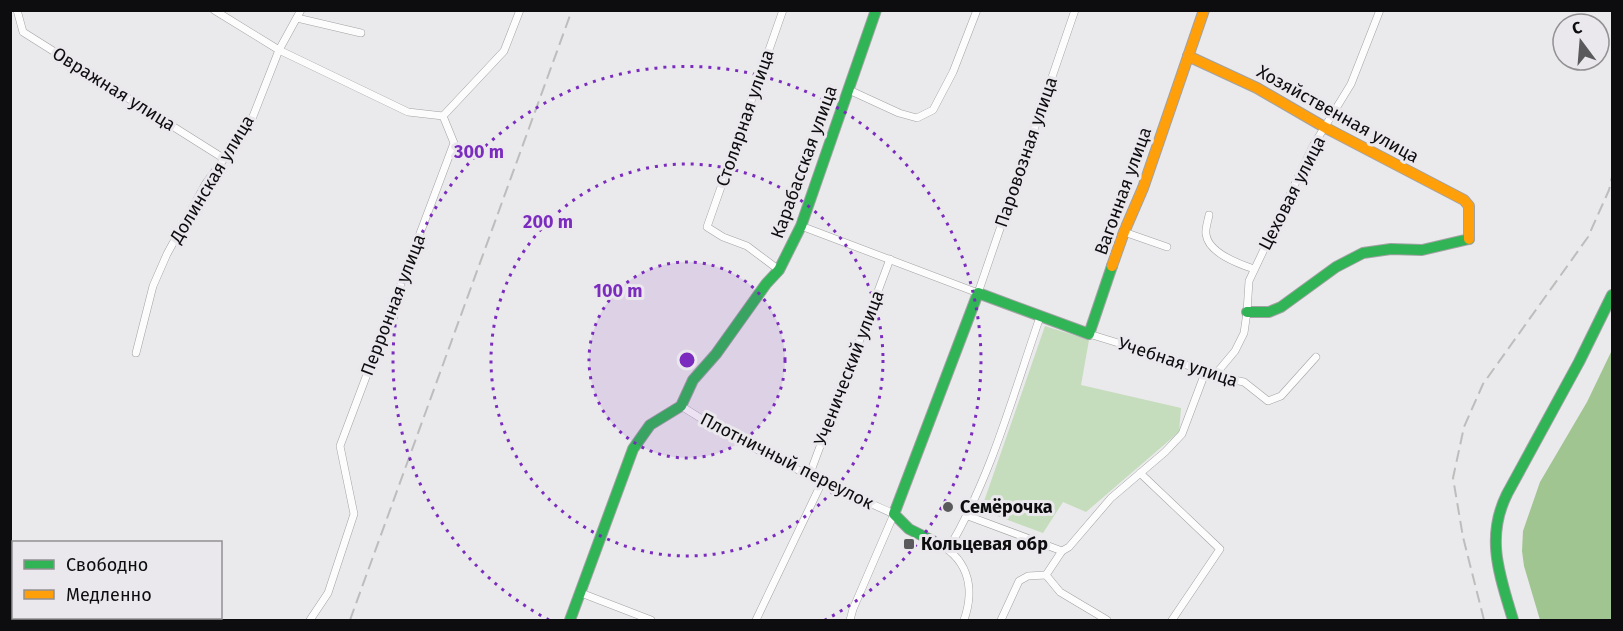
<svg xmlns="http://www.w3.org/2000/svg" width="1623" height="631" font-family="'Fira Sans',sans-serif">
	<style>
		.green { fill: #c5ddbc }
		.water { fill: #a0c591 }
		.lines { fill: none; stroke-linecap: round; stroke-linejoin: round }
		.street-casing { stroke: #a2a2a4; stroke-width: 8 }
		.fast-casing { stroke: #a2a2a4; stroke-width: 12 }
		.slow-casing { stroke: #a2a2a4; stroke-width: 12 }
		.street { stroke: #fcfcfc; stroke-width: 7 }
		.fast { stroke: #30b455; stroke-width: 10 }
		.slow { stroke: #ff9f0a; stroke-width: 10 }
		.rail { stroke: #bdbdbe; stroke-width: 2; stroke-dasharray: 12 6; stroke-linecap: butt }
		.ring { fill: none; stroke: #7b2cbf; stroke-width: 3; stroke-dasharray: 3 6 }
		.poi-dot { fill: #5a595b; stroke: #eae8ec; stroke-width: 2 }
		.labels { text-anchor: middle; stroke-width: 6; stroke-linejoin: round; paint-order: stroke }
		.street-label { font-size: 18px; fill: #0d0c0e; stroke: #eae8ec }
		.poi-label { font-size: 18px; font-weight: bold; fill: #0d0c0e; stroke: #eae8ec; text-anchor: start }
		.centre { fill: #7b2cbf; stroke: #eae8ec; stroke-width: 3 }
		.ring-label { font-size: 18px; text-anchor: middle; font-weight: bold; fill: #7b2cbf; stroke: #eae8ec; stroke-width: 6; stroke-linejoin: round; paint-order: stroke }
	</style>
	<rect width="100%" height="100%" fill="#eae9eb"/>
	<polygon class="green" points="1045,326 1089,340 1081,385 1181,408 1179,432 1086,512 1063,502 1043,533 981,510"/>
	<polygon class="water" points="1612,350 1612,620 1540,620 1524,566 1522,551 1523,531 1540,482 1587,402"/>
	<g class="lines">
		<g class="street-casing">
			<g id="street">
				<polyline points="17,10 23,32 223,158"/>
				<polyline points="214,10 279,50 408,112 443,116"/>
				<polyline points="297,18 361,33"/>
				<polyline points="849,90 899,113 917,118 933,110 953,72 977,10"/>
				<polyline points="443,116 504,51 520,10"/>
				<path d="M1209,215C1208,221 1205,229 1206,234C1208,253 1239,264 1254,269"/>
				<polyline points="801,226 978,293 1075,10"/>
				<polyline points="1124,232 1167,247"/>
				<polyline points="779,270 747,246 723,237 707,227 783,10"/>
				<polyline points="1089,334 1177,361 1214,376 1244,382 1268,401 1281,396 1316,357"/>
				<polyline points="136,353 153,286 167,254 206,183 250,124 279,50 301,10"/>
				<polyline points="1214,376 1235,351 1244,333 1247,312 1249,281 1313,146 1351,84 1380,10"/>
				<path d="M681,406C748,449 821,481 894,514L853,609L850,620"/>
				<polyline points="1140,473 1220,549 1172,620"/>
				<polyline points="809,476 890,259"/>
				<polyline points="968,516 1062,551"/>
				<path d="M933,541C967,556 976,586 964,620"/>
				<path d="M949,548C991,477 1013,395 1040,317"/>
				<polyline points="581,593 651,620"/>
				<polyline points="310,620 328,593 354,514 340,446 454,143 443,116"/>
				<polyline points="756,620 822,482"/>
				<polyline points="1001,620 1019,581 1028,576 1046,575"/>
				<polyline points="1107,620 1060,592 1046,575 1062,551 1069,547 1111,498 1165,452 1182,434 1205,373"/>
			</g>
		</g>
		<g class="fast-casing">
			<g id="fast">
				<polyline points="1247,312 1269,312 1281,307 1336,267 1363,253 1391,249 1422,250 1469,239"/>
				<polyline points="933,541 909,529 894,514 978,293 1089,334 1112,266"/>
				<polyline points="570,620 633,449 650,425 681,406 693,380 716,354 766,284 779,270 801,226 876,10"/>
				<path d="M1513,620C1500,576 1485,538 1507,494L1579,362L1612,295"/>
			</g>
		</g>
		<g class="slow-casing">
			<g id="slow">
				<polyline points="1188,56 1257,88 1326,128 1464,200 1469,206 1469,239"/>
				<polyline points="1112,266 1124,232 1143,188 1204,10"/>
			</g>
		</g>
		<use href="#street" class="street"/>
		<use href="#fast" class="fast"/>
		<use href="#slow" class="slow"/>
		<g class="rail">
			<polyline points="350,620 572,10"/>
			<polyline points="1484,620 1463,537 1453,478 1464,427 1483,384 1588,237 1609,190 1612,177"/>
		</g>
	</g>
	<circle cx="687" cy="360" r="98" fill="#7b2cbf" fill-opacity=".12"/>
	<g class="ring">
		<circle cx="687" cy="360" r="98"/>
		<circle cx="687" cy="360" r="196"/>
		<path d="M549 620A294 294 0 1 1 825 620"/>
	</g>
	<g class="poi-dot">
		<circle cx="948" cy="507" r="6"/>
		<rect x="903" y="538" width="12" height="12" rx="3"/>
	</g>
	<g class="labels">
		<g class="street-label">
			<text transform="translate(114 89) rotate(32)" y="6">Овражная улица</text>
			<text transform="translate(1338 114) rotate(29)" y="6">Хозяйственная улица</text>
			<text transform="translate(745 118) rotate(-71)" y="6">Столярная улица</text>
			<text transform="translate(1026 152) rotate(-71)" y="6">Паровозная улица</text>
			<text transform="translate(804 162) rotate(-70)" y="6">Карабасская улица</text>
			<text transform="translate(212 179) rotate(-59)" y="6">Долинская улица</text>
			<text transform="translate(1123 191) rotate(-70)" y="6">Вагонная улица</text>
			<text transform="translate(1292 193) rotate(-63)" y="6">Цеховая улица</text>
			<text transform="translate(393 305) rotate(-69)" y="6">Перронная улица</text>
			<text transform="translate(1178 362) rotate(18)" y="6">Учебная улица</text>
			<text transform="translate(849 368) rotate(-69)" y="6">Ученический улица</text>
			<text transform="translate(787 461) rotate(27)" y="6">Плотничный переулок</text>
		</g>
		<g class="poi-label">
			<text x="960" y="513">Семёрочка</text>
			<text x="921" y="550">Кольцевая обр</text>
		</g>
	</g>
	<circle cx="687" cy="360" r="9" class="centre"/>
	<g class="ring-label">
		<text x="479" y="158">300 m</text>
		<text x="548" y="228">200 m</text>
		<text x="618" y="297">100 m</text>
	</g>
	<rect width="1623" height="631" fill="none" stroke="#0d0c0e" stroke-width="24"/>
	<rect x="12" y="541" width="210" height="78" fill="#eae8ec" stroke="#929093" stroke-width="1.5"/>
	<rect x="24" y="560" width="30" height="9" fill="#30b455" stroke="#929093" stroke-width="1.5"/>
	<text x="66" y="571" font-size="18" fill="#0d0c0e">Свободно</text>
	<rect x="24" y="590" width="30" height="9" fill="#ff9f0a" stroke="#929093" stroke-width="1.5"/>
	<text x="66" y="601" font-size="18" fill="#0d0c0e">Медленно</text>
	<g transform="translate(1581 42) rotate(344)"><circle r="28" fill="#eae8ec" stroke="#929093" stroke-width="1.5"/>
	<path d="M0-4.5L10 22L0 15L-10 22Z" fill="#5a595b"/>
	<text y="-9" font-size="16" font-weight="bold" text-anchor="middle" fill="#0d0c0e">С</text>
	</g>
</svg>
